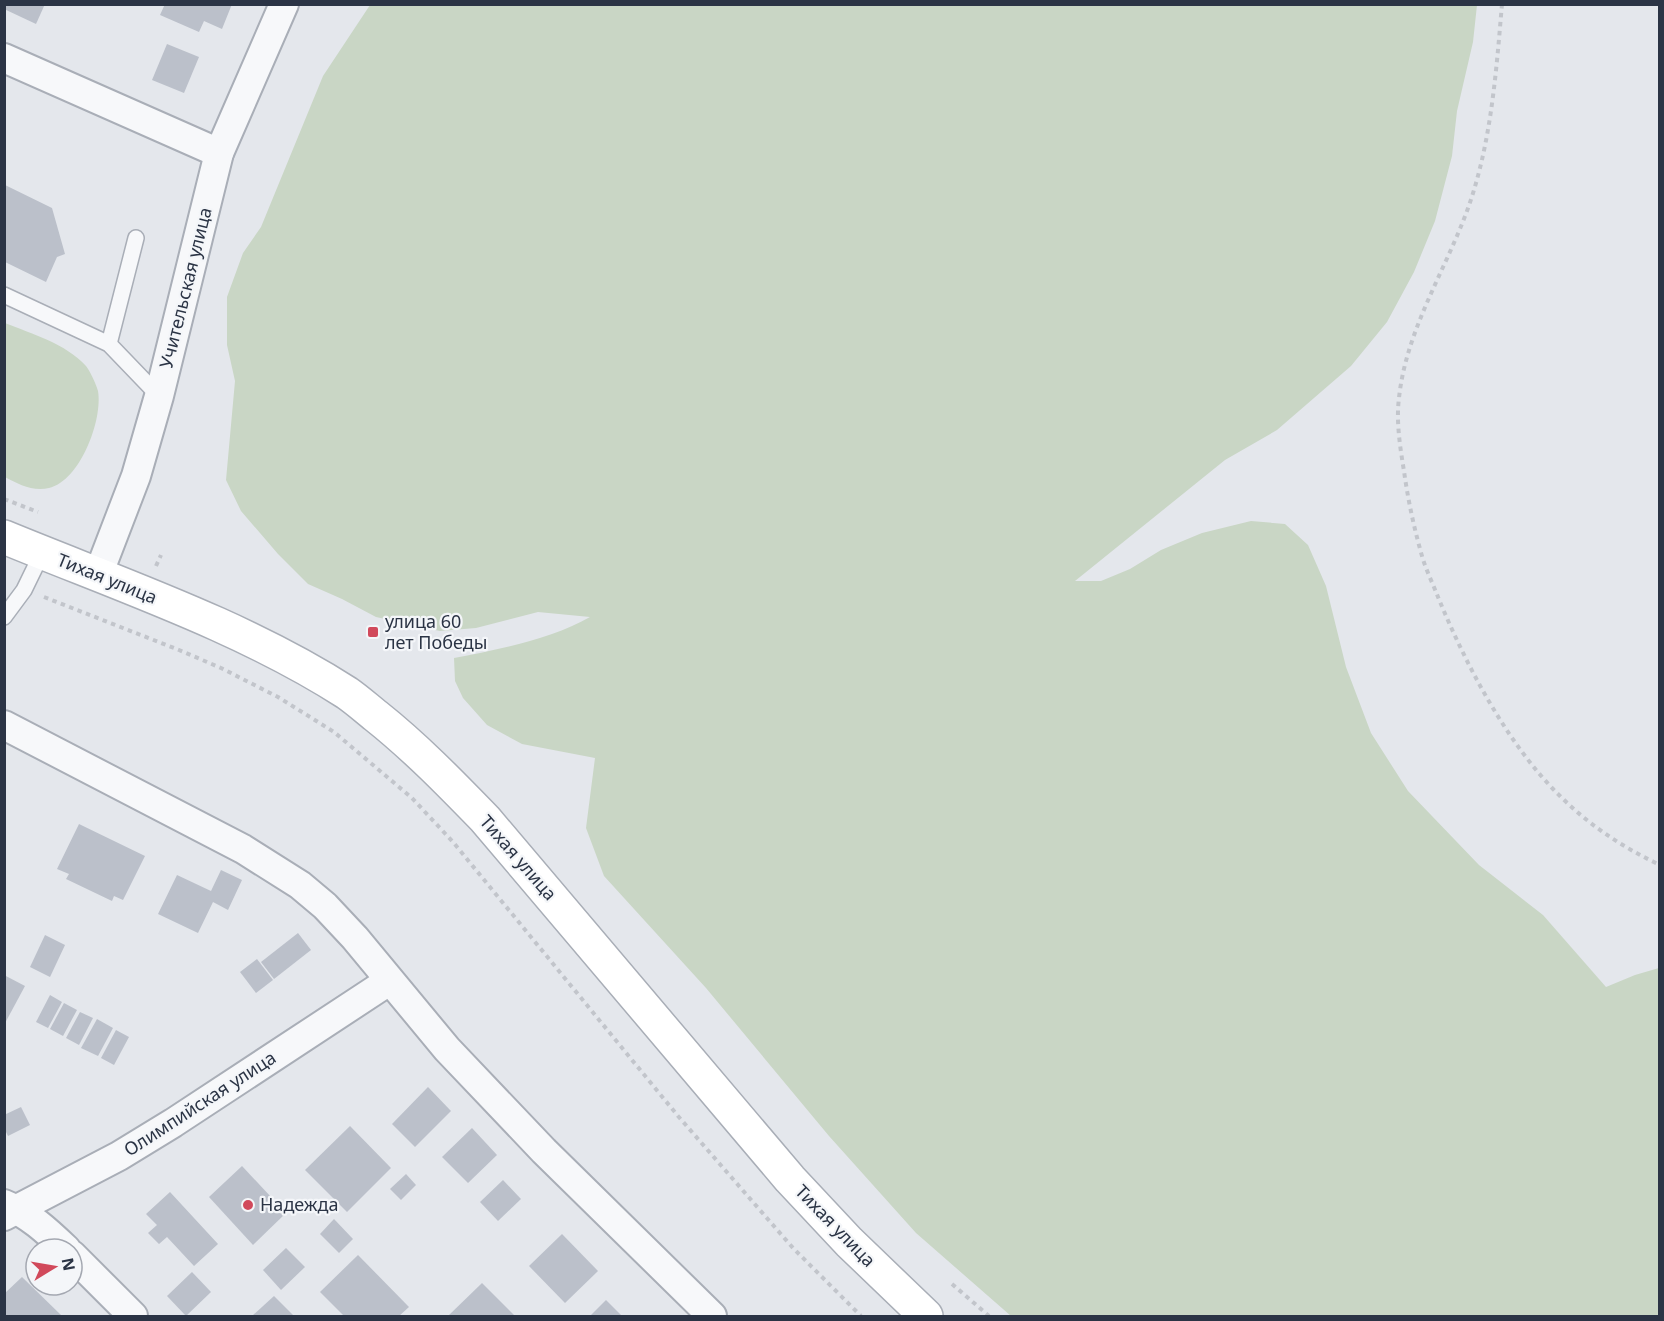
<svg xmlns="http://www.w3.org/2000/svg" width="1664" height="1321" font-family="'Noto Sans',sans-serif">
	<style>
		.green { fill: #c9d6c5 }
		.building { fill: #bbc0ca }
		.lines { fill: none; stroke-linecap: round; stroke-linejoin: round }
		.service-casing { stroke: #a9aeb7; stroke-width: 18 }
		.minor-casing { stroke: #a9aeb7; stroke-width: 32 }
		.secondary-casing { stroke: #a9aeb7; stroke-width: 36 }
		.path { stroke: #c2c5cb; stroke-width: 4; stroke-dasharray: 4.5 4.5; stroke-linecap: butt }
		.service { stroke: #f7f8fa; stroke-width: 15 }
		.minor { stroke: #f7f8fa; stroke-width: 28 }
		.secondary { stroke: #fff; stroke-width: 33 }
		.poi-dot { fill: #d1495b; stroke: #f4f6f9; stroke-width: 2 }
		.labels { text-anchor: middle; stroke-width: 4.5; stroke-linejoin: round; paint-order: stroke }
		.street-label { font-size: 18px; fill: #2b3445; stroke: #f4f6f9 }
		.poi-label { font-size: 18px; fill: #2b3445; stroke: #f4f6f9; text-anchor: start }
	</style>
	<rect width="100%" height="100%" fill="#e4e7ec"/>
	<g class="green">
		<path d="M370,5H1477L1473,42L1457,111L1452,156L1435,221L1414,272L1387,322L1351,366L1277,430L1225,460L1075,581H1101L1130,569L1161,550L1202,533L1251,521L1285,524L1308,545L1326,586L1346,667L1371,733L1408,791L1479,865L1543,915L1606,987L1635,975L1659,968V1316H1011L916,1233L829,1136L706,988L604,876L586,828L595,758L522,744L487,725L463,698L455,681L454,658C497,650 552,639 590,617L538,612L476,628L440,631L376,617L342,599L308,584L278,554L241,511L226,480L235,381L227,345V297L243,253L261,227L323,76Z"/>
		<path d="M5,323C32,334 65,343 86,366C90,371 96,384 98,391C103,420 80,481 49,488C33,492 18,484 5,477Z"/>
	</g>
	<g class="building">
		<polygon points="4,4 45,4 36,24 4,9"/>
		<polygon points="165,4 232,4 222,29 204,21 199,32 160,15"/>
		<polygon points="167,44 199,57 184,93 152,80"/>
		<polygon points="5,185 52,208 65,254 57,257 46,282 5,262"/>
		<polygon points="79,824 145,856 123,900 114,896 112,901 66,879 69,874 57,869"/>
		<polygon points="221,870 242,880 228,910 213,902 198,933 158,914 177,875 211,891"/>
		<polygon points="298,933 311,950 274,979 261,962"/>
		<polygon points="45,935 65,945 50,977 30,967"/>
		<polygon points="257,959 273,980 256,993 240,972"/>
		<polygon points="4,975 25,986 4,1025"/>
		<polygon points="50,995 62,1002 48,1028 36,1022"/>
		<polygon points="64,1003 77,1010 63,1036 50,1029"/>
		<polygon points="80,1012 93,1018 79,1045 66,1038"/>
		<polygon points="97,1019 113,1028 98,1056 81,1048"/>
		<polygon points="116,1030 129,1037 114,1065 101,1058"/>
		<polygon points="428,1087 451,1111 415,1147 392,1124"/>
		<polygon points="21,1107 30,1125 8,1136 4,1128 4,1115"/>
		<polygon points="350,1126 391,1168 347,1212 305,1170"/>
		<polygon points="472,1128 497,1155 468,1183 442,1157"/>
		<polygon points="242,1166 286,1213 253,1245 209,1197"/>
		<polygon points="406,1174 416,1185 401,1200 390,1189"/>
		<polygon points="503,1180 521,1199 498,1221 480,1202"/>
		<polygon points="170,1192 218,1244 194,1266 167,1237 159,1244 148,1233 157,1225 146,1214"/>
		<polygon points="334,1219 353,1239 339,1253 320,1234"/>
		<polygon points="562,1234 598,1271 565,1303 529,1266"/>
		<polygon points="286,1248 305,1267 281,1290 263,1270"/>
		<polygon points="358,1255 409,1307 399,1316 344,1316 320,1292"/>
		<polygon points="192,1272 211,1292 186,1316 167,1296"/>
		<polygon points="22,1277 62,1316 4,1316 4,1294"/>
		<polygon points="482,1283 515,1316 448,1316"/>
		<polygon points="274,1296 294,1316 252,1316"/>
		<polygon points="606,1300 622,1316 590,1316"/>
	</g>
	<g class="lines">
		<g class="service-casing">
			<g id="service">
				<polyline points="4,295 109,344 159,396"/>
				<polyline points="109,344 136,238"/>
				<polyline points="4,617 24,590 42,553"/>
			</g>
		</g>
		<g class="minor-casing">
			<g id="minor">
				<polyline points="4,58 219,153"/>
				<polyline points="98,575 136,476 159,396 219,153 284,4"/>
				<polyline points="4,725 243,849 300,885 325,906 355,938 447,1049 544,1151 712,1316"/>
				<path d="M4,1204C29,1214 47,1231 66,1249"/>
				<polyline points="4,1216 119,1156 173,1123 389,981"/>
				<polyline points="72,1255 133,1316"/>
			</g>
		</g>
		<g class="secondary-casing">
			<path id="secondary" d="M4,537C118,584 243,626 347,693C357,700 366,708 376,716C415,747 450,783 485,819L790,1179L849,1242L926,1316"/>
		</g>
		<g class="path">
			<path d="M1502,4C1496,74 1491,145 1467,211C1444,273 1406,331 1399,398C1396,421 1400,447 1404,471C1408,500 1414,528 1422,556C1426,570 1433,584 1438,597C1466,665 1507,744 1560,796C1589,825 1622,847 1660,865"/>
			<polyline points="4,499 38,512"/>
			<polyline points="156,566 161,555"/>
			<polyline points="44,597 179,650 221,668 278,697 334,732 412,798 453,842 678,1116 793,1248 861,1316"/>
			<polyline points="952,1284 989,1316"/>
		</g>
		<use href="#service" class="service"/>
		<use href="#minor" class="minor"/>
		<use href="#secondary" class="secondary"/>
	</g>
	<g class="poi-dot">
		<rect x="367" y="626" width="12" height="12" rx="3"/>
		<circle cx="248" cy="1205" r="6"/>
	</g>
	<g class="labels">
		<g class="street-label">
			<text transform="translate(186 288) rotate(-76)" y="6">Учительская улица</text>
			<text transform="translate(107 579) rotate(22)" y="6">Тихая улица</text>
			<text transform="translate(518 858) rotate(49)" y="6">Тихая улица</text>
			<text transform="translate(200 1104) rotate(-33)" y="6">Олимпийская улица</text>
			<text transform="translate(835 1226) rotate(46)" y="6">Тихая улица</text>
		</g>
		<g class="poi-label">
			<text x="385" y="628">улица 60<tspan x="385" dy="21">лет Победы</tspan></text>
			<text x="260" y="1211">Надежда</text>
		</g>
	</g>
	<rect width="1664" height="1321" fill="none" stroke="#2b3445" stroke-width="12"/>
	<g transform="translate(54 1267) rotate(79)"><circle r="28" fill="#f4f6f9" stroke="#a4a8b1" stroke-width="1.5"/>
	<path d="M0-4.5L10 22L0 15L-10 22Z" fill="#d1495b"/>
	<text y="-9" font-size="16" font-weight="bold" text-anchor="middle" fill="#2b3445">N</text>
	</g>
</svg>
